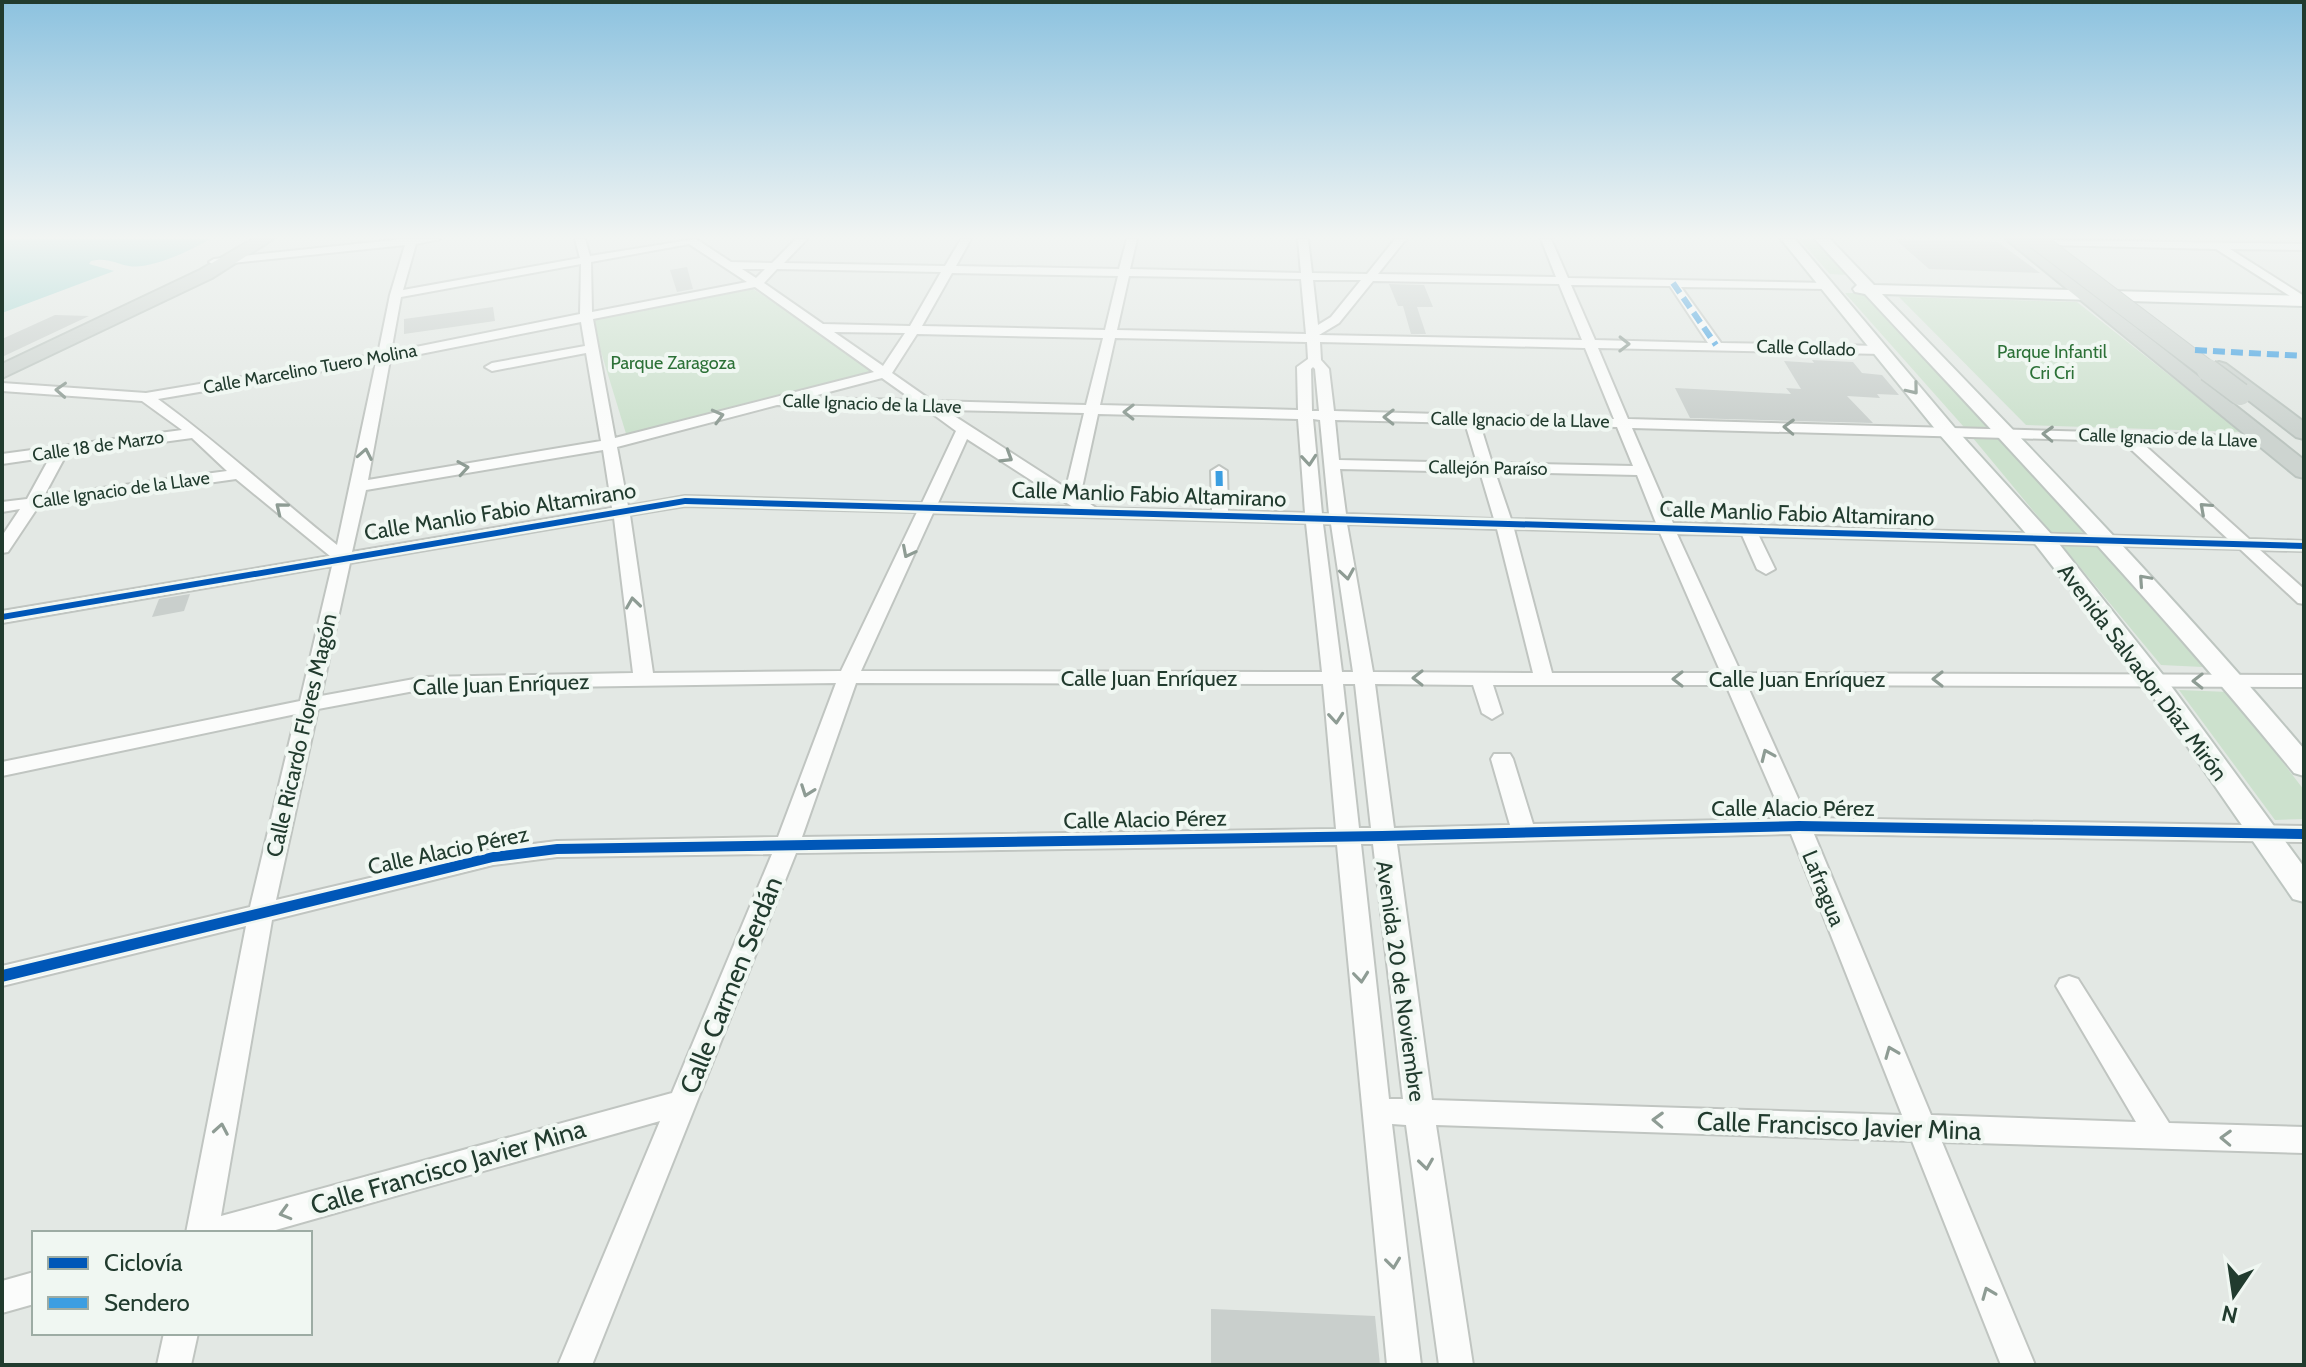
<svg xmlns="http://www.w3.org/2000/svg" width="2306" height="1367" font-family="Cabin,sans-serif">
	<style>
		.green { fill: #cce1cd }
		.water { fill: #a3d6d2 }
		.building { fill: #c9cfcc }
		.lines { fill: none; stroke-linecap: round; stroke-linejoin: round }
		.street-casing { stroke: #c0c5c1; stroke-width: 4 }
		.secondary-casing { stroke: #bec6c1; stroke-width: 4 }
		.primary-casing { stroke: #bcc5c0; stroke-width: 4 }
		.street { fill: #fbfcfb; fill-rule: evenodd }
		.secondary { fill: #fbfcfb; fill-rule: evenodd }
		.primary { fill: #cdd4d0; fill-rule: evenodd }
		.primary-bridge-far1-casing { stroke: #bcc5c0; stroke-width: 20; stroke-linecap: butt }
		.primary-bridge-casing { stroke: #bcc5c0; stroke-width: 25; stroke-linecap: butt }
		.primary-bridge-far1 { stroke: #cdd4d0; stroke-width: 18 }
		.primary-bridge { stroke: #cdd4d0; stroke-width: 22 }
		.quiet-far1 { stroke: #3c9ee1; stroke-width: 6; stroke-dasharray: 12 6; stroke-linecap: butt }
		.quiet { stroke: #3c9ee1; stroke-width: 7; stroke-dasharray: 15 7; stroke-linecap: butt }
		.cycleway-casing { stroke: #f0f7f2; stroke-width: 5 }
		.cycleway { fill: #0057b8; fill-rule: evenodd }
		.oneway { stroke: #8e9c94 }
		.labels { text-anchor: middle; stroke-width: 8; stroke-linejoin: round; paint-order: stroke }
		.far-street-label { font-size: 18px; fill: #213b2e; stroke: #f0f7f2 }
		.far-park-label { font-size: 18px; fill: #2c7137; stroke: #f0f7f2 }
		.street-label { font-size: 22px; fill: #213b2e; stroke: #f0f7f2 }
		.near-street-label { font-size: 26px; fill: #213b2e; stroke: #f0f7f2 }
	</style>
	<rect width="100%" height="100%" fill="#e3e8e4"/>
	<g class="green">
		<polygon points="1799,239 1814,239 1847,275 1830,274"/>
		<polygon points="750,287 879,370 627,437 591,319"/>
		<polygon points="1845,293 1863,293 2095,537 2101,551 2203,667 2161,665 1963,426"/>
		<polygon points="1899,297 2077,302 2241,432 2026,425"/>
		<polygon points="2179,690 2229,692 2304,790 2304,819 2275,820"/>
	</g>
	<path class="water" d="M2,239H210C192,250 150,270 129,266C114,263 107,257 91,261L89,264L114,271L2,313Z"/>
	<g class="building">
		<polygon points="1895,239 1998,242 2040,273 1929,269"/>
		<polygon points="687,267 693,289 677,292 670,270"/>
		<polygon points="1389,284 1424,285 1433,307 1417,307 1426,334 1411,334 1403,306 1398,306"/>
		<polygon points="493,307 495,321 404,334 404,319"/>
		<polygon points="55,315 89,316 2,357 2,339"/>
		<polygon points="1812,360 1853,362 1862,373 1882,375 1899,395 1877,394 1880,398 1847,396 1873,423 1690,418 1675,388 1791,394 1786,388 1801,389 1784,361 1814,363"/>
		<polygon points="190,594 184,611 152,617 159,599"/>
		<polygon points="1211,1309 1375,1316 1380,1365 1211,1365"/>
	</g>
	<g class="lines">
		<g class="street-casing">
			<g id="street">
				<path d="M403,239H440L416,244L403,290L580,258L575,239H585L590,256L696,239L731,262L772,263L796,239H807L784,263L945,266L961,239H971L956,266L1119,269L1127,239H1137L1130,269L1301,273L1298,239H1308L1312,273L1367,274L1395,239H1406L1378,274L1556,277L1541,239H1551L1568,278L1827,283L1833,286L1827,289L1681,287L1721,343L1882,346L1888,350L1882,354L1598,348L1628,419L2271,437L2273,440L2266,444L2140,441L2249,539L2304,541V551L2260,550L2304,589V604L2298,603L2240,549L1759,536L1775,569L1766,574L1757,569L1742,535L1677,534L1741,673L2304,675V687L1747,685L1807,818L2304,826V842L1814,834L1931,1115L2136,1122L2056,986L2060,979L2069,976L2078,979L2169,1123L2304,1127V1153L1942,1142L2035,1365H2001L1912,1141L1436,1125L1473,1365H1439L1406,1125L1392,1124L1421,1365H1387L1337,845L796,853L592,1365H558L660,1121L265,1233H186L246,926L2,986V966L250,907L296,714L2,776V762L300,701L332,566L2,623V611L330,556L236,479L38,507L8,552L2,553V536L20,509L2,512V502L27,499L50,457L2,464V454L182,430L142,401L2,391V383L146,393L378,354L390,295L405,245L214,265L209,262L214,259ZM689,244L747,282L592,312L591,262ZM581,264L580,314L391,352L401,297ZM742,269H765L756,278ZM777,269L941,272L910,326L823,324L764,283ZM952,273L1118,276L1105,330L922,326ZM1129,276L1301,279L1306,334L1117,330ZM1313,280H1361L1331,317L1318,325ZM1373,281L1559,284L1582,340L1319,335L1339,323ZM1571,285L1670,286L1708,343L1595,340ZM755,287L874,372L615,438L593,319ZM581,322L585,346L492,363L485,367L492,371L586,353L601,441L368,480L390,360ZM834,332L905,333L883,366ZM917,334L1103,338L1086,405L932,401L892,373ZM1115,338L1307,342L1308,359L1297,367L1298,410L1100,405ZM1320,342L1585,348L1614,419L1334,411L1329,369L1321,360ZM376,362L337,545C277,497 220,444 158,399ZM1313,367L1315,369L1319,411H1312L1311,369ZM882,378L913,400L806,398ZM777,405L926,409L956,431L922,503L685,496L628,506L617,447ZM945,410L1084,413L1066,488ZM1098,414L1298,419L1305,513L1228,511L1227,471L1219,466L1211,471L1212,511L1096,508L1080,497ZM1313,419L1320,420L1329,514H1322ZM1335,420L1465,423L1477,463L1339,460ZM1480,424L1617,427L1633,466L1492,463ZM1632,428L2122,441L2228,539L1673,523ZM192,438L227,471L44,496L66,455ZM967,439L1073,507L938,503ZM603,450L612,508L352,552L366,490ZM1340,469L1480,472L1494,519L1346,514ZM1495,472L1637,475L1656,523L1511,519ZM685,506L917,512L841,671L653,673L630,515ZM933,513L1306,523L1322,672L861,671ZM614,518L633,673L425,677L321,696L350,563ZM1323,524H1331L1353,672H1342ZM1347,524L1497,529L1533,673L1373,672ZM1514,529L1660,533L1721,673H1552ZM836,683L778,837L557,841L493,849L276,900L318,709L425,689ZM856,683L1323,684L1336,829L802,837ZM1343,684H1355L1371,828H1359ZM1375,684L1473,685L1482,713L1492,719L1502,713L1493,685H1726L1784,819L1533,824L1513,759L1510,754H1494L1491,759L1510,825L1394,828ZM1791,834L1902,1115L1432,1100L1397,844ZM1361,844H1373L1403,1099H1389ZM772,854L672,1093L221,1216L272,920L493,865L557,857Z"/>
				<polygon points="2053,240 2304,244 2304,250 2230,249 2304,296 2304,305 2216,249 2049,245 2049,241"/>
				<polygon points="34,1272 34,1304 2,1313 2,1281"/>
				<polygon points="164,1333 198,1333 191,1365 157,1365"/>
			</g>
		</g>
		<g class="secondary-casing">
			<g id="secondary">
				<polygon points="1781,239 1795,239 1954,427 2052,535 2163,675 2304,867 2304,902 2293,899 2145,685 2036,545 1940,435"/>
				<path d="M1815,239H1830L1874,285L2304,296V306L1882,294C2026,443 2170,591 2304,749V776L2294,773C2159,607 2011,451 1865,294L1855,292L1853,289L1857,285Z"/>
			</g>
		</g>
		<g class="primary-casing">
			<g id="primary">
				<polygon points="253,239 273,239 212,278 2,378 2,364 200,270"/>
				<polygon points="2006,239 2024,239 2304,460 2304,478 2296,476"/>
				<polygon points="2219,362 2226,364 2304,422 2304,439 2296,437 2212,372 2209,368 2212,364"/>
			</g>
		</g>
		<use href="#street" class="street"/>
		<use href="#secondary" class="secondary"/>
		<use href="#primary" class="primary"/>
		<g class="primary-bridge-far1-casing">
			<polyline id="primary-bridge-far1" points="2035,239 2211,372"/>
		</g>
		<g class="primary-bridge-casing">
			<polyline id="primary-bridge" points="2208,370 2240,394"/>
		</g>
		<use href="#primary-bridge-far1" class="primary-bridge-far1"/>
		<use href="#primary-bridge" class="primary-bridge"/>
		<g class="quiet-far1">
			<polyline points="1673,283 1716,345"/>
			<polyline points="2195,350 2304,356"/>
		</g>
		<polyline class="quiet" points="1219,471 1220,516"/>
		<g class="cycleway-casing">
			<g id="cycleway">
				<polygon points="685,498 2304,543 2304,549 685,504 2,620 2,614"/>
				<polygon points="1799,821 2304,829 2304,839 1799,831 1382,841 557,854 493,862 2,982 2,970 493,852 557,844 1382,831"/>
			</g>
		</g>
		<use href="#cycleway" class="cycleway"/>
	</g>
	<defs><path id="oneway-chevron" d="M-2-3.5L2.5 0L-2 3.5" fill="none" stroke-width="1.6" stroke-linecap="round" stroke-linejoin="round" transform="scale(2)"/></defs>
	<g class="oneway">
		<use href="#oneway-chevron" transform="translate(1624 344) rotate(1)"/>
		<use href="#oneway-chevron" transform="translate(1913 389) rotate(51)"/>
		<use href="#oneway-chevron" transform="translate(61 390) rotate(-177)"/>
		<use href="#oneway-chevron" transform="translate(1129 412) rotate(-179)"/>
		<use href="#oneway-chevron" transform="translate(718 416) rotate(-15)"/>
		<use href="#oneway-chevron" transform="translate(1389 417) rotate(-179)"/>
		<use href="#oneway-chevron" transform="translate(1789 427) rotate(-178)"/>
		<use href="#oneway-chevron" transform="translate(2048 434) rotate(-178)"/>
		<use href="#oneway-chevron" transform="translate(365 454) rotate(-79)"/>
		<use href="#oneway-chevron" transform="translate(1007 457) rotate(32)"/>
		<use href="#oneway-chevron" transform="translate(1309 460) rotate(85)"/>
		<use href="#oneway-chevron" transform="translate(463 468) rotate(-9)"/>
		<use href="#oneway-chevron" transform="translate(281 508) rotate(-141)"/>
		<use href="#oneway-chevron" transform="translate(2205 508) rotate(-138)"/>
		<use href="#oneway-chevron" transform="translate(908 552) rotate(117)"/>
		<use href="#oneway-chevron" transform="translate(1347 574) rotate(81)"/>
		<use href="#oneway-chevron" transform="translate(2144 580) rotate(-132)"/>
		<use href="#oneway-chevron" transform="translate(633 603) rotate(-98)"/>
		<use href="#oneway-chevron" transform="translate(1418 678) rotate(-180)"/>
		<use href="#oneway-chevron" transform="translate(1678 679) rotate(180)"/>
		<use href="#oneway-chevron" transform="translate(1938 679) rotate(-180)"/>
		<use href="#oneway-chevron" transform="translate(2198 681) rotate(-179)"/>
		<use href="#oneway-chevron" transform="translate(1336 718) rotate(85)"/>
		<use href="#oneway-chevron" transform="translate(1767 755) rotate(-114)"/>
		<use href="#oneway-chevron" transform="translate(807 791) rotate(110)"/>
		<use href="#oneway-chevron" transform="translate(1361 977) rotate(84)"/>
		<use href="#oneway-chevron" transform="translate(1891 1052) rotate(-112)"/>
		<use href="#oneway-chevron" transform="translate(1658 1120) rotate(-178)"/>
		<use href="#oneway-chevron" transform="translate(221 1129) rotate(-80)"/>
		<use href="#oneway-chevron" transform="translate(2226 1138) rotate(-178)"/>
		<use href="#oneway-chevron" transform="translate(1426 1164) rotate(82)"/>
		<use href="#oneway-chevron" transform="translate(285 1213) rotate(164)"/>
		<use href="#oneway-chevron" transform="translate(1393 1263) rotate(83)"/>
		<use href="#oneway-chevron" transform="translate(1988 1293) rotate(-112)"/>
	</g>
	<linearGradient id="sky" x2="0" y2="1"><stop stop-color="#8cc2df"/><stop offset="0.55" stop-color="#f2f5f3"/><stop offset="1" stop-color="#f2f5f3" stop-opacity="0"/></linearGradient>
	<rect width="2306" height="431" fill="url(#sky)"/>
	<g class="labels">
		<g class="far-street-label">
			<text transform="translate(1806 348) rotate(2)" y="6">Calle Collado</text>
			<text transform="translate(310 369) rotate(-10)" y="6">Calle Marcelino Tuero Molina</text>
			<text transform="translate(872 404) rotate(2)" y="6">Calle Ignacio de la Llave</text>
			<text transform="translate(1520 420) rotate(1)" y="6">Calle Ignacio de la Llave</text>
			<text transform="translate(2168 438) rotate(2)" y="6">Calle Ignacio de la Llave</text>
			<text transform="translate(98 446) rotate(-8)" y="6">Calle 18 de Marzo</text>
			<text transform="translate(1488 468) rotate(1)" y="6">Callejón Paraíso</text>
			<text transform="translate(121 490) rotate(-8)" y="6">Calle Ignacio de la Llave</text>
		</g>
		<g class="far-park-label">
			<text x="2052" y="358">Parque Infantil<tspan x="2052" dy="21">Cri Cri</tspan></text>
			<text x="673" y="369">Parque Zaragoza</text>
		</g>
		<g class="street-label">
			<text transform="translate(1149 494) rotate(2)" y="8">Calle Manlio Fabio Altamirano</text>
			<text transform="translate(500 511) rotate(-9)" y="8">Calle Manlio Fabio Altamirano</text>
			<text transform="translate(1797 513) rotate(2)" y="8">Calle Manlio Fabio Altamirano</text>
			<text transform="translate(2143 672) rotate(53)" y="8">Avenida Salvador Díaz Mirón</text>
			<text x="1149" y="686">Calle Juan Enríquez</text>
			<text x="1797" y="687">Calle Juan Enríquez</text>
			<text transform="translate(501 684) rotate(-2)" y="8">Calle Juan Enríquez</text>
			<text transform="translate(301 735) rotate(-77)" y="8">Calle Ricardo Flores Magón</text>
			<text x="1793" y="816">Calle Alacio Pérez</text>
			<text transform="translate(1145 819) rotate(-1)" y="8">Calle Alacio Pérez</text>
			<text transform="translate(448 850) rotate(-12)" y="8">Calle Alacio Pérez</text>
			<text transform="translate(1824 888) rotate(68)" y="8">Lafragua</text>
			<text transform="translate(1401 981) rotate(82)" y="8">Avenida 20 de Noviembre</text>
		</g>
		<g class="near-street-label">
			<text transform="translate(731 985) rotate(-68)" y="9">Calle Carmen Serdán</text>
			<text transform="translate(1839 1126) rotate(2)" y="9">Calle Francisco Javier Mina</text>
			<text transform="translate(448 1167) rotate(-16)" y="9">Calle Francisco Javier Mina</text>
		</g>
	</g>
	<rect width="2306" height="1367" fill="none" stroke="#213b2e" stroke-width="8"/>
	<rect x="32" y="1231" width="280" height="104" fill="#f0f7f2" stroke="#9daca4" stroke-width="2"/>
	<rect x="48" y="1257" width="40" height="12" fill="#0057b8" stroke="#9daca4" stroke-width="2"/>
	<text x="104" y="1271" font-size="24" fill="#213b2e">Ciclovía</text>
	<rect x="48" y="1297" width="40" height="12" fill="#3c9ee1" stroke="#9daca4" stroke-width="2"/>
	<text x="104" y="1311" font-size="24" fill="#213b2e">Sendero</text>
	<g transform="translate(2234 1295) rotate(193)" stroke="#f0f7f2" stroke-width="6" paint-order="stroke">
	<path d="M0-6L14 30L0 20L-14 30Z" fill="#213b2e"/>
	<text y="-12" font-size="22" font-weight="bold" text-anchor="middle" fill="#213b2e">N</text>
	</g>
</svg>
